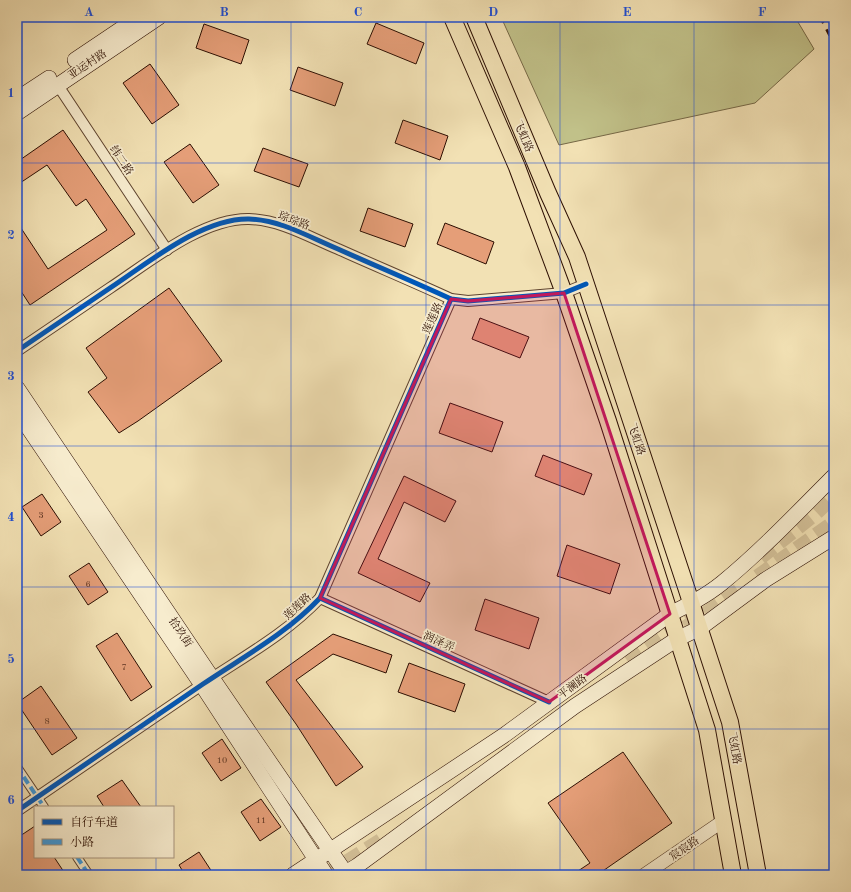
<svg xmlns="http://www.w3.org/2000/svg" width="851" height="892" font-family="'Old Standard TT','Noto Serif SC',serif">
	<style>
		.green { fill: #c1c189; stroke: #766846 }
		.building { fill: #e59e78; stroke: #2c0e02 }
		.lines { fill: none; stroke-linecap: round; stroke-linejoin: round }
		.primary-tunnel { stroke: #d4c199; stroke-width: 16; stroke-dasharray: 16 8; stroke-linecap: butt }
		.pedestrian-casing { stroke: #5e432e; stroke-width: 10 }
		.minor-casing { stroke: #5e432e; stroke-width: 12 }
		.tertiary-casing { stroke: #5e432e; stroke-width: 14 }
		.secondary-casing { stroke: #2c0e02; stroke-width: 16 }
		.primary-casing { stroke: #2c0e02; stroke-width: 18 }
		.pedestrian { stroke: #f7ecce; stroke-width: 8 }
		.minor { stroke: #f7ecce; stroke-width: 10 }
		.tertiary { stroke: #f7ecce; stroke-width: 13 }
		.secondary { stroke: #f7ecce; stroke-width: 15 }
		.primary { stroke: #f2e1b4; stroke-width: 16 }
		.rail { stroke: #2c0e02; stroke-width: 2.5; stroke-dasharray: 7 7; stroke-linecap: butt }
		.quiet { stroke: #3d9add; stroke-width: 4; stroke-dasharray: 8 4; stroke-linecap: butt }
		.cycleway-casing { stroke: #f7ecce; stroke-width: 8 }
		.cycleway { stroke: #0057b8; stroke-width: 5 }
		.marked { fill: #c2185b; fill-opacity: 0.2; stroke: #c2185b; stroke-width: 3; stroke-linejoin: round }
		.grid { fill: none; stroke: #1d4ed8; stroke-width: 1; stroke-opacity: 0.55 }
		.labels { text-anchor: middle; stroke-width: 3.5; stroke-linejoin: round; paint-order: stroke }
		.number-label { font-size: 9px; fill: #5a3220 }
		.street-label { font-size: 11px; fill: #2c0e02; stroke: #f7ecce }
		.neatline { fill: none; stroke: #1d4ed8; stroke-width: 1.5 }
		.grid-label { font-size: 13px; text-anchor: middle; font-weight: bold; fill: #1d4ed8 }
	</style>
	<rect width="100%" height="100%" fill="#f2e1b4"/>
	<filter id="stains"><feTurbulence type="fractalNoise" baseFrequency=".005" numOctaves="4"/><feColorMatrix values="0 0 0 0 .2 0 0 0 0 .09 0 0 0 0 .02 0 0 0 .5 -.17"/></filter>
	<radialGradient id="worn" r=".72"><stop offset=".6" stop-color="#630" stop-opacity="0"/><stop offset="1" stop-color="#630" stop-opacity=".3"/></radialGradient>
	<polygon class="green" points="501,17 795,17 814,49 755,103 559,145"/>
	<g class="building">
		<polygon points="376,23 424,43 416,64 367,44"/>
		<polygon points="204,24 249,40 241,64 196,48"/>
		<polygon points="150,64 179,105 152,124 123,83"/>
		<polygon points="298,67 343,83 335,106 290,90"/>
		<polygon points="403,120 448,136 440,160 395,143"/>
		<polygon points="63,130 135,234 30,305 17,285 17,222 48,269 107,230 86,199 76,206 47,165 17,185 17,162"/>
		<polygon points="190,144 219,185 193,203 164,162"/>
		<polygon points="263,148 308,164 299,187 254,171"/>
		<polygon points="368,208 413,224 405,247 360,231"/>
		<polygon points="445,223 494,242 486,264 437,244"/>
		<polygon points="169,288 222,361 138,421 119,433 88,392 107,378 86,348"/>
		<polygon points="480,318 529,337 520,358 472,339"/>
		<polygon points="450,403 503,422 492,452 439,433"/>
		<polygon points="543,455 592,474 584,495 535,476"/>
		<polygon points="404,476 456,501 445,522 404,502 378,559 430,583 420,602 358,573"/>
		<polygon points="42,494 61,522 41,536 22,507"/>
		<polygon points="567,545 620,564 610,594 557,576"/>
		<polygon points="89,563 108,592 88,605 69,576"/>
		<polygon points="485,599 539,618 529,649 475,630"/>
		<polygon points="117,633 152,687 131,701 96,646"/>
		<polygon points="333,634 392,655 386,673 333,654 296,680 363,767 336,786 296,724 266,682"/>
		<polygon points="409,663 465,684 455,712 398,692"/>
		<polygon points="41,686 77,738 52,755 17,703"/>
		<polygon points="222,739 241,768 221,781 202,753"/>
		<polygon points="623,752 672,823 597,875 572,875 590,863 548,803"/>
		<polygon points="122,780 141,807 104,807 97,796"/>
		<polygon points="261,799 281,827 260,841 241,812"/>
		<polygon points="35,826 35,857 54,857 66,875 17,875 17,838"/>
		<polygon points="199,852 214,875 185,875 179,865"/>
	</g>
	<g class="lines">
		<g class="primary-tunnel">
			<polyline points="760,557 815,513 834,495"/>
			<polyline points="758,577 834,523"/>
			<polyline points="686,628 739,591"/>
			<polyline points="624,656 699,605"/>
			<polyline points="327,875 381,841"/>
		</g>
		<g class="pedestrian-casing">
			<g id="pedestrian">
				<polyline points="17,767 44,807"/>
				<polyline points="77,857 89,875"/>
			</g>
		</g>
		<g class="minor-casing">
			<g id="minor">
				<polyline points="57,84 167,250"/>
				<path d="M17,351C48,330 79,309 110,288C148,263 202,218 249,219C281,220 309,237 338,249C376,266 414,282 451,299L468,301L564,293L586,284"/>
				<polyline points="320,598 549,702"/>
				<path d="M17,811C79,769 141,726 203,684C243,657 286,634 320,598L451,299"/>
			</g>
		</g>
		<g class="tertiary-casing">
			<polyline id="tertiary" points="644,875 723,821"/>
		</g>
		<g class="secondary-casing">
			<g id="secondary">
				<polyline points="75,60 139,17"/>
				<polyline points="17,99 49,78"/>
				<polyline points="17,113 159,17"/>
				<polyline points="17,388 212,678 347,875"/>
				<polyline points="17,411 202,685 326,875"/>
				<path d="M293,875L503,736L670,614C688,605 706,596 722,583C762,550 798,512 834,476"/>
				<polyline points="342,875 357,866 575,706 677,639 700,628 765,580 834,537"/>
			</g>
		</g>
		<g class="primary-casing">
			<g id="primary">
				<polyline points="452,17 517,167 564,293 608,421 707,730 733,875"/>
				<polyline points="474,17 548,193 577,257 685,584 730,722 758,875"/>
			</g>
		</g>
		<use href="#pedestrian" class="pedestrian"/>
		<use href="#minor" class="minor"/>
		<use href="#tertiary" class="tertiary"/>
		<use href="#secondary" class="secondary"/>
		<use href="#primary" class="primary"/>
		<g class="rail">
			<polyline points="820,17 834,44"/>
			<polyline points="827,17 834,31"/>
		</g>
		<g class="quiet">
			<polyline points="17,767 44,807"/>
			<polyline points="77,857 89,875"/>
		</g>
		<g class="cycleway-casing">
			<g id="cycleway">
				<path d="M17,351C48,330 79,309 110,288C148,263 202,218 249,219C281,220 309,237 338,249C376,266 414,282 451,299L468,301L564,293L586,284"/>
				<polyline points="320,598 549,702"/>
				<path d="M17,811C79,769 141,726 203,684C243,657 286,634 320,598L451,299"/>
			</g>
		</g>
		<use href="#cycleway" class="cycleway"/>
	</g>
	<path class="marked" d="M564,293L670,614L549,702L320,598L451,299L468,301Z"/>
	<path class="grid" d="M156,17V807M291,17V875M426,17V875M560,17V875M694,17V875M17,163H834M17,305H834M17,446H834M17,587H834M17,729H834M156,857V875"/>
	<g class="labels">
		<g class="number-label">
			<text x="41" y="518">3</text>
			<text x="88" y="587">6</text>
			<text x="124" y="670">7</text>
			<text x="47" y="724">8</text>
			<text x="222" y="763">10</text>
			<text x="261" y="823">11</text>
		</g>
		<g class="street-label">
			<text transform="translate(87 64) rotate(-34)" y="4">亚运村路</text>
			<text transform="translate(524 136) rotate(67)" y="4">飞虹路</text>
			<text transform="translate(122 160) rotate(56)" y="4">纬二路</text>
			<text transform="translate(294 220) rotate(20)" y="4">琮琮路</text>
			<text transform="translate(432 318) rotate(-66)" y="4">莲莲路</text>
			<text transform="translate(637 439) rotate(72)" y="4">飞虹路</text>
			<text transform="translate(297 606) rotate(-43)" y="4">莲莲路</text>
			<text transform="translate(181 632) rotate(56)" y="4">拾玖街</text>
			<text transform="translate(439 641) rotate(24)" y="4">润泽弄</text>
			<text transform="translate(572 686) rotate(-36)" y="4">平澜路</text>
			<text transform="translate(735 748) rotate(80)" y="4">飞虹路</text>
			<text transform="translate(684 848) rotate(-34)" y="4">宸宸路</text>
		</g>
	</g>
	<rect width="851" height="892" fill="none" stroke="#f2e1b4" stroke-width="44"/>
	<rect x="34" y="806" width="140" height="52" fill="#f7ecce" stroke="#a6937c"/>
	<rect x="42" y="819" width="20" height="6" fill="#0057b8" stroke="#a6937c"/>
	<text x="70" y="826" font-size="12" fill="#2c0e02">自行车道</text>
	<rect x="42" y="839" width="20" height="6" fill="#3d9add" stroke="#a6937c"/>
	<text x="70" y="846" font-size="12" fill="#2c0e02">小路</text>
	<rect x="22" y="22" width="807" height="848" class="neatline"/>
	<g class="grid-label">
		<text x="89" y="16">A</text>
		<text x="224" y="16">B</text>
		<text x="358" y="16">C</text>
		<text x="493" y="16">D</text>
		<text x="627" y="16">E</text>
		<text x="762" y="16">F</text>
		<text x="11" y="97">1</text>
		<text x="11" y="239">2</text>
		<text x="11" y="380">3</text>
		<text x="11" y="521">4</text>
		<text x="11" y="663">5</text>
		<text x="11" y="804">6</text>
	</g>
	<rect width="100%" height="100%" filter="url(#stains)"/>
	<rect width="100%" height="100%" fill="url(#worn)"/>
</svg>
